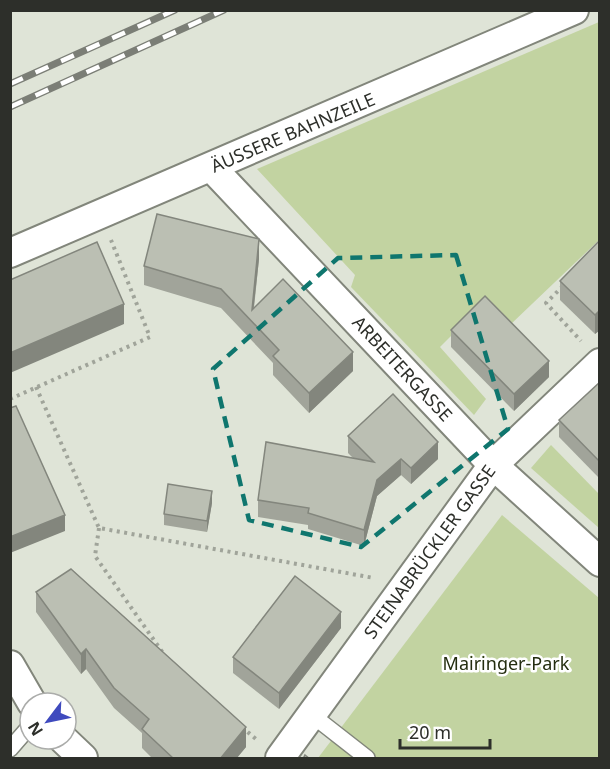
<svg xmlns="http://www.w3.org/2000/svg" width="610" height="769" font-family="'Noto Sans',sans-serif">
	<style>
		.green { fill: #c2d3a1 }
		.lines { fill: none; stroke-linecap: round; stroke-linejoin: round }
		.service-casing { stroke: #82867b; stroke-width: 18 }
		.minor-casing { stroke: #82867b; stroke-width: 32 }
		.path { stroke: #a0a49a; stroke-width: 4; stroke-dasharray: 3 4.5; stroke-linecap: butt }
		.service { stroke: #fff; stroke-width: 15 }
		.minor { stroke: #fff; stroke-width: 28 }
		.rail-casing { stroke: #7b7e76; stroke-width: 7 }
		.rail { stroke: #fff; stroke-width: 4.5; stroke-dasharray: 14; stroke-linecap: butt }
		.wall { fill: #a1a49a }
		.shaded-wall { fill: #83867d }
		.building { fill: #bbbfb3; stroke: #83867d; stroke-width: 1.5 }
		.marked { fill: none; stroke: #0f766e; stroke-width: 4.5; stroke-dasharray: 12 8; stroke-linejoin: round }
		.labels { text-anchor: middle; stroke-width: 5; stroke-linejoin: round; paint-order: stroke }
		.street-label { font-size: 18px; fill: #2d2f2a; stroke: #fff }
		.park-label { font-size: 18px; fill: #242d0f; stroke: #fff }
	</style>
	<rect width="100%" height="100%" fill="#dfe4d7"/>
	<g class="green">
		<polygon points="599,22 599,240 510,325 484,303 440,347 486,399 474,415 351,287 355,275 257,169"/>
		<polygon points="551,445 599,494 599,528 531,468"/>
		<polygon points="502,515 599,598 599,758 318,758"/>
	</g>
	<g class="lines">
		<g class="service-casing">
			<g id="service">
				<polyline points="312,715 367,758"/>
				<polyline points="10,749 30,726"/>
			</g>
		</g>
		<g class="minor-casing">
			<g id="minor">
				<polyline points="212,168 493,465 600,562"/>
				<polyline points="10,253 574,10"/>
				<polyline points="10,665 32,703"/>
				<polyline points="63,739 83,758"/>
				<polyline points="280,758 493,465 600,363"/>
			</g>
		</g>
		<g class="path">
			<polyline points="563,286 546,303 581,341"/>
			<polyline points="36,387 99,528 374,578"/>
			<polyline points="10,399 150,337 111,240"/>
			<polyline points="99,528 95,556 163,653"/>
			<polyline points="242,727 257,740"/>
		</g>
		<use href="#service" class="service"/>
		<use href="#minor" class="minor"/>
		<g class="rail-casing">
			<g id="rail">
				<polyline points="10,84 175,10"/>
				<polyline points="10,107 224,10"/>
			</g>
		</g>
		<use href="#rail" class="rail"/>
	</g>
	<g class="wall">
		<polygon points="600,240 600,330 595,334 560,300 560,281"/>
		<polygon points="259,259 254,308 353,371 309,413 273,375 273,363 221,308 144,285 144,266"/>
		<polygon points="451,330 549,377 514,411 451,347"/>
		<polygon points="600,382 600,479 559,437 559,420"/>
		<polygon points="348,436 438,459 411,484 401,475 377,496 364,546 308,529 308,525 258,517 258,500 354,459 348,453"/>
		<polygon points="212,503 207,532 164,525 164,514"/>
		<polygon points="36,592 246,747 236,759 153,759 142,748 142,733 114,708 86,669 81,674 36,612"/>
		<polygon points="341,628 279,709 233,673 233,657"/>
	</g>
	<g class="shaded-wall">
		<polygon points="259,239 259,259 252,322 252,310"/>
		<polygon points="124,304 124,324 10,373 10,353"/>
		<polygon points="600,310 600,330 595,334 595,315"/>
		<polygon points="353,352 353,371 309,413 309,393"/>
		<polygon points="549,361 549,377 514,411 514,394"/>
		<polygon points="438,442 438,459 411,484 411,468"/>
		<polygon points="401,459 401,475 377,496 364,546 364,530 377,480"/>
		<polygon points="212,491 212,503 207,532 207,521"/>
		<polygon points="65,515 65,531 10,553 10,537"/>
		<polygon points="341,612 341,628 279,709 279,693"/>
		<polygon points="86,649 86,669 81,674 81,654"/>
		<polygon points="246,727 246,747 236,759 220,759"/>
	</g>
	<g class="building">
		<polygon points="157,214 259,239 252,310 283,279 353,352 309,393 273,356 279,350 221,289 144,266"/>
		<polygon points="600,240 600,310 595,315 560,281"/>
		<polygon points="97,242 124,304 10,353 10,280"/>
		<polygon points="485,296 549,361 514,394 451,330"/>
		<polygon points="600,382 600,462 559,420"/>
		<polygon points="393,394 438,442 411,468 401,459 377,480 364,530 308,513 309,508 258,500 266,442 374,462 348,436"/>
		<polygon points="16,406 65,515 10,537 10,408"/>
		<polygon points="168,484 212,491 207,521 164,514"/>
		<polygon points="71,569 246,727 220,759 174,759 142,729 149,719 114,688 86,649 81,654 36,592"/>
		<polygon points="295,576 341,612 279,693 233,657"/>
		<polygon points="305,755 310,759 303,759"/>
	</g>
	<path class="marked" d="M456,255L508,429L361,547L249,520L213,369L338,258Z"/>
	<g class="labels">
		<g class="street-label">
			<text transform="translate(293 133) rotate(-23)" y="6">ÄUSSERE BAHNZEILE</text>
			<text transform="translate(402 369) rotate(47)" y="6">ARBEITERGASSE</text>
			<text transform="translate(430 552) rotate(-54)" y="6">STEINABRÜCKLER GASSE</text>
		</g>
		<g class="park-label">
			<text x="506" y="670">Mairinger-Park</text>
		</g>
	</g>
	<rect width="610" height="769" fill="none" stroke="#2d2f2a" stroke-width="24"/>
	<g transform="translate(48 721) rotate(238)"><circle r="28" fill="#ffffff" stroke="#abacaa" stroke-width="1.5"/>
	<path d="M0-4.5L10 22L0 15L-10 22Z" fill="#3f4abe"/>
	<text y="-9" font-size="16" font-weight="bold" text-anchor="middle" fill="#2d2f2a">N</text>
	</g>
	<path d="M400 739v9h90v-9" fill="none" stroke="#2d2f2a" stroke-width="3"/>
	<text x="409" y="739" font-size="18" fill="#2d2f2a" stroke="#ffffff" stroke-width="4.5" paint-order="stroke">20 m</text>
</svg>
